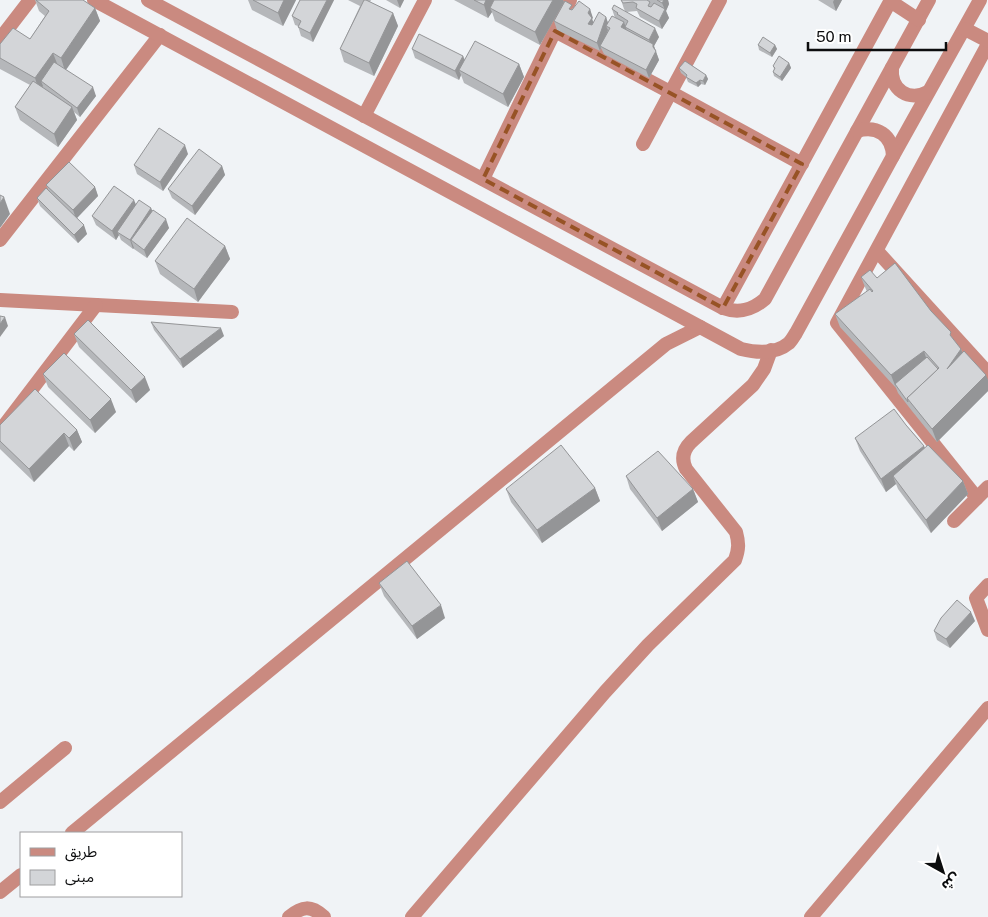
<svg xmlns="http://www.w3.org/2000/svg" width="988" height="917" font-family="'Public Sans','Noto Sans Arabic',sans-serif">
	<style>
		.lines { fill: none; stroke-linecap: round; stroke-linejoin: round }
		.minor { stroke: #ca8a80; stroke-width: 14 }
		.tertiary { stroke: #ca8a80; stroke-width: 14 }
		.wall { fill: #b5b7ba }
		.shaded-wall { fill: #949597 }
		.building { fill: #d3d5d8; stroke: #949597 }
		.marked { fill: none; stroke: #975325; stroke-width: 4; stroke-dasharray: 10 6; stroke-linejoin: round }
	</style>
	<rect width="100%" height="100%" fill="#f0f3f6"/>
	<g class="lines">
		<g class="minor">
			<polyline points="555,31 670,92 802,164"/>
			<polyline points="0,39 30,0"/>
			<polyline points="364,116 425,0"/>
			<polyline points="643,144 720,0"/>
			<polyline points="483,179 570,0"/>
			<polyline points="0,240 160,35"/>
			<polyline points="877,251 988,373"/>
			<polyline points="0,300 232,312"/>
			<polyline points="723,308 891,0"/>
			<polyline points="0,431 96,305"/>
			<polyline points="977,498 837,323 988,44"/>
			<polyline points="954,521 988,487"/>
			<polyline points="988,585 976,598 988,630"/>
			<polyline points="0,802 65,748"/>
			<polyline points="72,833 666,344 700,327"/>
			<polyline points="0,892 21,875"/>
			<path d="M289,917C302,906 311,905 324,917"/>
			<path d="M412,917L605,692L648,645L735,560C739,549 739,543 736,532L686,469C681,459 683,450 691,442L753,385L764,369L771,350"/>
			<polyline points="811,917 988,708"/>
		</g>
		<g class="tertiary">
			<path d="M94,0L741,349C757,353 776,354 789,343C792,340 794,336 796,333L893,156L980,0"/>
			<path d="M148,0L723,308C739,314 752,310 765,299L929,0"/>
			<polyline points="890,1 919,20"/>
			<polyline points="965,29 988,41"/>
			<path d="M892,68C890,90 909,102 928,92"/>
			<path d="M857,131C877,125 892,135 893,156"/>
		</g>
	</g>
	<g class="wall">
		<polygon points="35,0 83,0 95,8 100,21 66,70 96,96 80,117 74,112 77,120 58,147 20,120 15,107 30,85 0,69 0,44 30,39 45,16 39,11"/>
		<polygon points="248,0 296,0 283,26 252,10"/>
		<polygon points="300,0 334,0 313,42 301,36 298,26 295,25 292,16"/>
		<polygon points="348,0 371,0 370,2 393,13 398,26 374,76 344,62 340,49 360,6"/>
		<polygon points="386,0 404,0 400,8"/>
		<polygon points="454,0 563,0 564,2 540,45 495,21 492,12 488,18"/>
		<polygon points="621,0 668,0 669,4 666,11 669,18 662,29 640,17 637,11 626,12 659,37 654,46 659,60 649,78 604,54 601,48 600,51 557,30 554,21 573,8 590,9 593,22 606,17 608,23 615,18 612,9 626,12 624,9"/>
		<polygon points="818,0 842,0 836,11"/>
		<polygon points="758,45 775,45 777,49 772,57 759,50"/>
		<polygon points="412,49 463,56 465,60 519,64 524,77 508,107 464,83 461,75 459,80 415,58"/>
		<polygon points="789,63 791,68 782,81 774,76 773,72 774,69 773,66"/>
		<polygon points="679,68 706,75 708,79 705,85 701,84 698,87 688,82 686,77 681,73"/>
		<polygon points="188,154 163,191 137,174 134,165"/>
		<polygon points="222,166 225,175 195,215 172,198 168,189"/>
		<polygon points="46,185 95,187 98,196 77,218 87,234 78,243 40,206 37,198 48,189"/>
		<polygon points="136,204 151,208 152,211 169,228 147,258 134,249 134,248 133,249 121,240 119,235 116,240 96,225 92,216"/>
		<polygon points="225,246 230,259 198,302 160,274 155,261"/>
		<polygon points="861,277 877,278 931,311 961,349 963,353 988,380 988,391 937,442 912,411 898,393 896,388 840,327 835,314 867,292"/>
		<polygon points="151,322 224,336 183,368 154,330"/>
		<polygon points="74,334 150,390 136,403 79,347"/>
		<polygon points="43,374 116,412 95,433 48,387"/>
		<polygon points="0,425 77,430 82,442 74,451 69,446 34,482 0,449"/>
		<polygon points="906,425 924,446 925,448 963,481 968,494 931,533 898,489 896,484 886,492 860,451 855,438"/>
		<polygon points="626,476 693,489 698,502 662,531 630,489"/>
		<polygon points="595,488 600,501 542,543 511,502 506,489"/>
		<polygon points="379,583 445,618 417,639 384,596"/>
		<polygon points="975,621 950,648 937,640 934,631"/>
	</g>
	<g class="shaded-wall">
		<polygon points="284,0 296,0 283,26 278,13"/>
		<polygon points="327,0 334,0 313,42 310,33"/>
		<polygon points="397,0 404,0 400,8"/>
		<polygon points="486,0 498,0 490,8 492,12 488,18 484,5"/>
		<polygon points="553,0 563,0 564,2 540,45 535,32"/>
		<polygon points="664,0 668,0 669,4 666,11 669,18 662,29 659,21 665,10 662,3"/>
		<polygon points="834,0 842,0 836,11 833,2"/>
		<polygon points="95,8 100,21 65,71 61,58"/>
		<polygon points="590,9 593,18 592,19 595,27 588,24 588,13"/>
		<polygon points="393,13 398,26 374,76 369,63"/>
		<polygon points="606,17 609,26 606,26 608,30 602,46 600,46 601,48 600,51 597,43"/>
		<polygon points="624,22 627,31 621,27"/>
		<polygon points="655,28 659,37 654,46 659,60 649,78 646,70 652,48 649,40"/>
		<polygon points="775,45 777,49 772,57 770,53"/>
		<polygon points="53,53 58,66 41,81 43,86 39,91 35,78"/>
		<polygon points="463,56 466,64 459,70 461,75 459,80 455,71"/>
		<polygon points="789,63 791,68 782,81 780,77"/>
		<polygon points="519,64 524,77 508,107 503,94"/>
		<polygon points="706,75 708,79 705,85 703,81"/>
		<polygon points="700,80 701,84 698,87 696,83"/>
		<polygon points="93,87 96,96 80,117 77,108"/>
		<polygon points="72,107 77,120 58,147 54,134"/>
		<polygon points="185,145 188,154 163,191 160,182"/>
		<polygon points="222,166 225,175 195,215 192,206"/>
		<polygon points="95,187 98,196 76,219 73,210"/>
		<polygon points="4,197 10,214 0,228 0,203"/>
		<polygon points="134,200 138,209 117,232 119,235 116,240 112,231"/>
		<polygon points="151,208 155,217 131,240 134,248 133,249 130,240"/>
		<polygon points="166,219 169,228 147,258 144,250"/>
		<polygon points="84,225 87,234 78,243 74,235"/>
		<polygon points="225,246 230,259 198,302 194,289"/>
		<polygon points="5,317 8,326 0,337 0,324"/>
		<polygon points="221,328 224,336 183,368 180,359"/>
		<polygon points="961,349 966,362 947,369"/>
		<polygon points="924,351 928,364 895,384 896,388 891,375"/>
		<polygon points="986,375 988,380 988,391 937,442 932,429"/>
		<polygon points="145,377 150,390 136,403 131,390"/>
		<polygon points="111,399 116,412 95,433 90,420"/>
		<polygon points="77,430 82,442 74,451 69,438"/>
		<polygon points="64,433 69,446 34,482 29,469"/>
		<polygon points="924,446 929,459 893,476 896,484 886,492 881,479"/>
		<polygon points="963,481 968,494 931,533 926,520"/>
		<polygon points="595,488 600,501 542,543 537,530"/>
		<polygon points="693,489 698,502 662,531 657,518"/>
		<polygon points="441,605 445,618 417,639 412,626"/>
		<polygon points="971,612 975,621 950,648 946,639"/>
	</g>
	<g class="building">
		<polygon points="36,0 83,0 95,8 61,58 53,53 35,78 0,58 0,44 13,28 30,39 49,11"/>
		<polygon points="253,0 284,0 278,13"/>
		<polygon points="300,0 327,0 310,33 298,27 301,21 292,16"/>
		<polygon points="364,0 366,0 393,13 369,63 340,49"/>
		<polygon points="474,0 486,0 484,5"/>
		<polygon points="494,0 553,0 535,32 490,8"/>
		<polygon points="621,0 647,0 650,2 648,6 651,7 654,3 665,9 659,21 636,8 637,4 633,2 623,3"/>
		<polygon points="657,0 664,0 662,3"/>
		<polygon points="565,1 572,5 569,9 572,10 579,1 590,9 588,13 592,18 588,24 592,25 599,12 606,17 597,43 554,21"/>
		<polygon points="614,5 655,28 649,40 625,27 628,21 617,14 618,13 612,9"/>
		<polygon points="612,16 624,22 621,27 653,44 653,47 656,51 646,70 600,46 610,28 606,26"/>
		<polygon points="419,34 463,56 455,71 412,49"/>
		<polygon points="763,37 775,45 770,53 758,45"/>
		<polygon points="475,41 519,64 503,94 459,70"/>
		<polygon points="779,56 789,63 780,77 773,72 775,68 773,66"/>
		<polygon points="685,61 706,75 703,81 700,80 696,83 686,77 687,75 679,68"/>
		<polygon points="54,62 93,87 77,108 41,81"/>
		<polygon points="33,81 72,107 54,134 15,107"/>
		<polygon points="159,128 185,145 160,182 134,165"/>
		<polygon points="199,149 222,166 192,206 168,189"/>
		<polygon points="69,162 95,187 73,210 46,185"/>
		<polygon points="114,186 134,200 112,231 92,216"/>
		<polygon points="46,188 84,225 74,235 37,198"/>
		<polygon points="0,195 4,197 0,203"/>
		<polygon points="139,200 151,208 130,240 117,232"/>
		<polygon points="153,210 166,219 144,250 131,240"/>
		<polygon points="187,218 225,246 194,289 155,261"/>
		<polygon points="895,263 931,311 951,332 950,335 961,349 947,369 964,351 986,375 932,429 907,398 939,368 924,351 891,375 835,314 870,289 872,292 873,291 861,277 870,270 877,278"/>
		<polygon points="0,316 5,317 0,324"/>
		<polygon points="88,320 145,377 131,390 74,334"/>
		<polygon points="151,322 221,328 180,359"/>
		<polygon points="64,353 111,399 90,420 43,374"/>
		<polygon points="927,357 938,369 907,398 908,402 895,384"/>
		<polygon points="35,389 77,430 69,438 64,433 29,469 0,441 0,425"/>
		<polygon points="894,409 906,425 924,446 881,479 855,438"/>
		<polygon points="561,445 595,488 537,530 506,489"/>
		<polygon points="928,445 963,481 926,520 893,476"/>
		<polygon points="658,451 693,489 657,518 626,476"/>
		<polygon points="407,561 441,605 412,626 379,583"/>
		<polygon points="957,600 971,612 946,639 934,631 941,618"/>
	</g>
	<path class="marked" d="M555,31L802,164L723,308L483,179Z"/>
	<rect x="20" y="832" width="162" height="65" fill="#ffffff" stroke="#9e9e9f"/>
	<rect x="30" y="848" width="25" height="8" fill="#ca8a80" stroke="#9e9e9f"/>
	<text x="65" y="857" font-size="15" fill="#0c0d0e">طريق</text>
	<rect x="30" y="870" width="25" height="15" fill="#d3d5d8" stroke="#9e9e9f"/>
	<text x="65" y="882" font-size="15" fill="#0c0d0e">مبنى</text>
	<g transform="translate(943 872) rotate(141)" stroke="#ffffff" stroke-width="4" paint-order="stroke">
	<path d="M0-4L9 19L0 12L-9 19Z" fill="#0c0d0e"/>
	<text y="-8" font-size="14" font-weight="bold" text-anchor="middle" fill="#0c0d0e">ش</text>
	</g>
	<path d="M808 42v8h138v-8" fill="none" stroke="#0c0d0e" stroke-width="2.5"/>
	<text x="816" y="42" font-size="15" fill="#0c0d0e" stroke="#ffffff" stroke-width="4" paint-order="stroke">50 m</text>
</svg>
